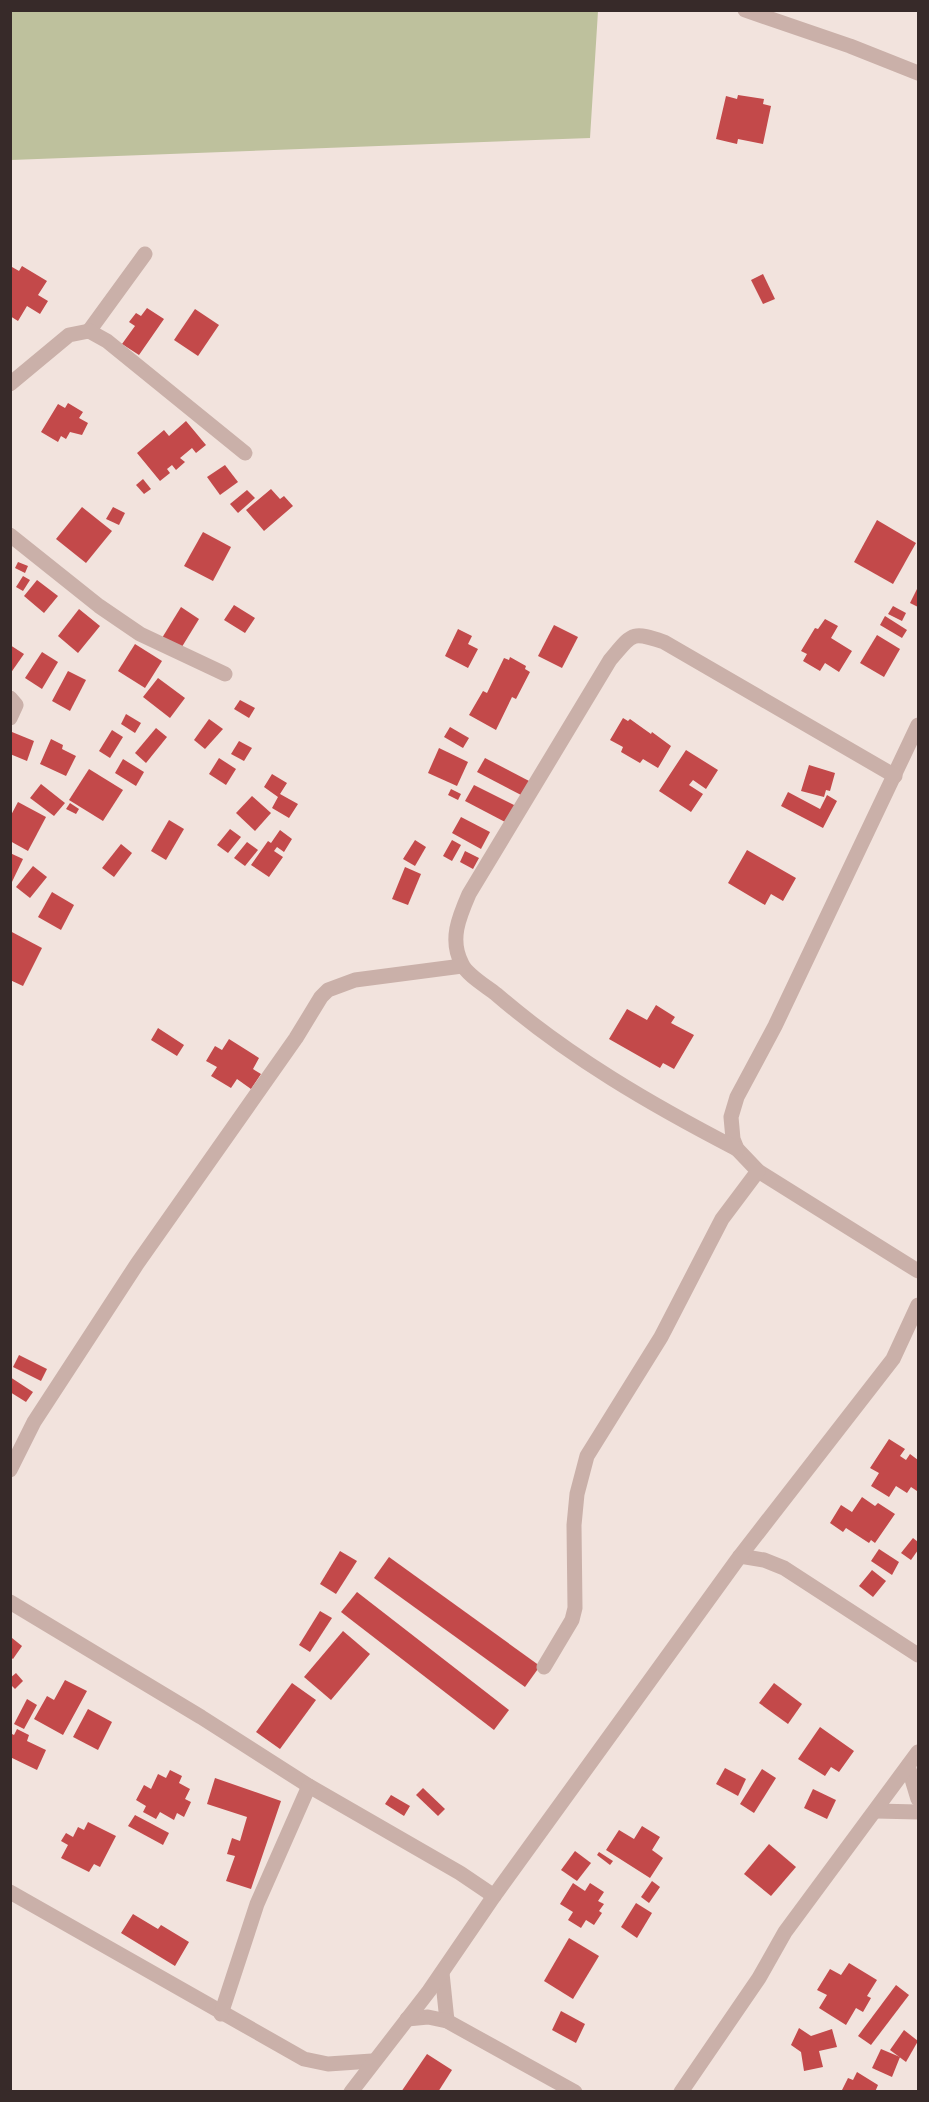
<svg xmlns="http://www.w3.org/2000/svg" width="929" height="2102" font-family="'DejaVu Sans',sans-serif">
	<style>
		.green { fill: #bec19d }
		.building { fill: #c3494a }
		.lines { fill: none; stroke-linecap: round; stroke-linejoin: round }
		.minor { stroke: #cab0a9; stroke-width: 15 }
	</style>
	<rect width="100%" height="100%" fill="#f2e3dd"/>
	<polygon class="green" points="10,11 598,11 590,138 11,160"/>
	<g class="building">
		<polygon points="738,95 764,99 763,104 771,106 763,144 738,139 737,144 716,139 726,96 737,99"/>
		<polygon points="22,266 47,281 38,295 48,301 40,314 27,306 18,321 10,316 10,270 12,267 19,271"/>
		<polygon points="763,274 775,299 763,304 751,280"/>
		<polygon points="147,308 164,319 139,355 122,344 135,326 129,322 136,313 141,316"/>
		<polygon points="195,309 219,325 198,356 174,340"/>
		<polygon points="68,403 83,412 79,418 88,423 82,435 70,432 66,439 61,436 58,442 41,432 58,404 65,408"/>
		<polygon points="186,421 206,445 196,453 192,448 180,458 185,462 176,470 172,465 167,469 170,473 160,481 137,453 164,430 169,436"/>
		<polygon points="225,465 238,482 220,495 207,477"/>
		<polygon points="143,479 151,489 144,494 136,485"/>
		<polygon points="271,489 280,499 284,496 293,506 264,531 246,510"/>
		<polygon points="247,490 255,498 238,513 230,504"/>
		<polygon points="82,507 112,531 86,563 56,539"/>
		<polygon points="113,507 125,513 119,525 106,519"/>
		<polygon points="877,520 916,543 893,584 854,562"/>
		<polygon points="203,532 231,547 213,581 184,566"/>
		<polygon points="18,562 28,566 25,573 15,568"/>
		<polygon points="23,576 30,580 23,591 16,587"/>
		<polygon points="37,580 58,596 44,613 24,596"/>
		<polygon points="918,587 918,607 910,603"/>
		<polygon points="234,605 255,618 245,633 224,620"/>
		<polygon points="893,606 906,613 902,621 888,614"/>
		<polygon points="181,607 199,619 180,650 162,638"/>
		<polygon points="79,609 100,626 78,653 58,636"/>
		<polygon points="885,616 907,630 902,638 880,625"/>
		<polygon points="825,619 838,626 831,638 852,651 839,672 825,663 820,671 803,661 807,654 801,651 815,628 818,629"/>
		<polygon points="554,625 578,637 562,668 538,656"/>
		<polygon points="458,629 472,636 468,644 478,649 468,668 445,656"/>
		<polygon points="877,635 900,649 884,677 860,663"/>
		<polygon points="135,644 162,661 145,688 118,671"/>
		<polygon points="10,645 24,654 10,674"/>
		<polygon points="42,652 58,662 42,689 25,678"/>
		<polygon points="510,657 526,666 525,669 530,672 516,699 512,697 496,730 469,715 483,691 487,693 504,658 509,660"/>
		<polygon points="68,671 86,680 70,711 52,701"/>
		<polygon points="158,678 185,698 170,718 143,697"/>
		<polygon points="240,700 255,708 249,718 234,709"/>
		<polygon points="126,714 141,723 135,733 121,724"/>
		<polygon points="623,718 628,721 630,719 651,734 652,732 671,746 658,768 643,759 640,763 621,752 623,747 610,740"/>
		<polygon points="209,719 223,729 205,749 194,740"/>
		<polygon points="450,727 469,738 463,748 444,737"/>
		<polygon points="156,728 167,737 146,763 135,753"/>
		<polygon points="112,730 123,737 110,758 99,751"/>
		<polygon points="12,732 34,741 27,761 10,754"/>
		<polygon points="51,739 63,745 62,749 76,756 66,776 40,764"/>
		<polygon points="239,741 252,748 244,761 231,754"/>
		<polygon points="439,748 468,762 457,786 428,773"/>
		<polygon points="686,750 718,770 706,789 693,780 689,785 703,794 691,812 659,791"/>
		<polygon points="219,758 236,769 226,785 209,774"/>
		<polygon points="485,758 531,782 523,796 477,772"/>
		<polygon points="123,759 144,772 136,786 115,773"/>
		<polygon points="809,765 835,773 830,791 826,790 824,797 801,791"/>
		<polygon points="89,769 123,790 103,821 69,800"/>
		<polygon points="272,774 287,783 280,794 298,804 289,818 272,808 278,797 264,787"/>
		<polygon points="41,784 65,803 54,816 30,798"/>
		<polygon points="474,785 516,806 507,823 465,801"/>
		<polygon points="451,789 461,794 458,800 448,795"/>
		<polygon points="788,792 820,809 827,795 837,801 823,828 781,806"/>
		<polygon points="252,796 271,813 255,831 236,813"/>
		<polygon points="18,802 46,817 28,851 10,841 10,817"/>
		<polygon points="70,803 79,809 76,814 66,809"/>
		<polygon points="461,817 490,832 481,849 452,833"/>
		<polygon points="169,820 184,829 166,860 151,851"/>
		<polygon points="230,829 241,837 228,853 217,845"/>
		<polygon points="280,830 292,839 284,852 277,847 274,851 283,857 269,877 251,865 268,841 271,843"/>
		<polygon points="415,840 426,847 415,866 403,859"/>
		<polygon points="452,840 461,845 452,861 443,856"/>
		<polygon points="247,842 258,850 245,866 234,858"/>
		<polygon points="121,844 132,853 114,877 102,868"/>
		<polygon points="747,850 796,878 783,901 771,894 765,905 728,883"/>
		<polygon points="465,851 479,858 473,869 460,862"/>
		<polygon points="10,853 23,859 10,886"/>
		<polygon points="33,866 47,877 30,898 16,887"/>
		<polygon points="405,867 421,874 408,905 392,899"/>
		<polygon points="52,892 74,905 61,930 38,917"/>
		<polygon points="10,931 42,948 23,986 10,980"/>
		<polygon points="656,1005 675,1017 671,1023 694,1035 674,1069 663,1063 660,1068 609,1039 627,1009 647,1020"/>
		<polygon points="158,1028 184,1045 177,1056 151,1040"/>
		<polygon points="229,1039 259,1058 253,1069 261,1074 251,1089 237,1079 231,1088 211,1076 217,1067 206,1061 215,1046 222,1050"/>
		<polygon points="19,1355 47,1369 41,1381 13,1367"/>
		<polygon points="10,1377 33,1392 26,1402 10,1392"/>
		<polygon points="889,1439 905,1449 900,1456 906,1460 910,1454 918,1460 917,1491 911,1487 907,1493 896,1486 889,1497 871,1486 879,1473 870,1468"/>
		<polygon points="862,1497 875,1506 878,1503 895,1514 875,1543 871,1540 869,1543 846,1528 843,1532 830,1523 841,1505 852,1512"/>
		<polygon points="913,1538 918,1542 918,1550 911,1560 901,1553"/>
		<polygon points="879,1549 899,1562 892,1575 871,1561"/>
		<polygon points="340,1551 357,1561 336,1594 320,1584"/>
		<polygon points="389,1557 540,1666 525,1687 374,1578"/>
		<polygon points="872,1570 886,1581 873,1597 859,1586"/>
		<polygon points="357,1592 509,1710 494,1730 341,1612"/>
		<polygon points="320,1611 332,1618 310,1652 299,1645"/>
		<polygon points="343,1631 370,1654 331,1700 304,1677"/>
		<polygon points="12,1638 22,1646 13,1659 10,1657"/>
		<polygon points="16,1673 23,1681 15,1689 10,1684 10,1678"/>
		<polygon points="65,1680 87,1691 63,1735 34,1719 47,1696 54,1700"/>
		<polygon points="292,1683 316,1700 280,1749 256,1732"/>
		<polygon points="774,1683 802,1704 788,1724 759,1703"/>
		<polygon points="27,1699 37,1705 24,1729 14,1724"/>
		<polygon points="88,1709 112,1722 98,1750 73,1737"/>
		<polygon points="820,1727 854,1751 839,1772 831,1767 825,1776 798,1759"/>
		<polygon points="17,1729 29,1735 27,1741 46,1750 37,1770 10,1757 10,1733 14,1735"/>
		<polygon points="725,1768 746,1779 738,1796 716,1784"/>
		<polygon points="762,1769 776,1778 754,1813 740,1804"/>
		<polygon points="170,1770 182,1776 179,1783 190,1789 185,1799 191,1802 184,1817 177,1813 174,1820 160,1812 156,1819 143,1812 146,1806 136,1800 144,1785 151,1789 158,1774 166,1778"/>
		<polygon points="215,1778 281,1801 251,1889 226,1881 235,1856 227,1854 232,1838 240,1841 247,1817 207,1804"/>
		<polygon points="423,1788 445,1809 438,1816 416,1795"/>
		<polygon points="813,1789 836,1800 827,1819 804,1808"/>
		<polygon points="391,1795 410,1806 404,1816 385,1804"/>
		<polygon points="135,1815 169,1833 163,1845 128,1826"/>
		<polygon points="88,1822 116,1836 100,1867 94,1864 89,1872 61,1858 68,1845 61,1841 66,1833 73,1837 78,1827 84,1830"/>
		<polygon points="642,1826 660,1837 652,1850 663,1858 650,1878 606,1850 619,1830 634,1839"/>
		<polygon points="769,1844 796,1867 771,1896 744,1874"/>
		<polygon points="575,1851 591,1863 577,1881 561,1870"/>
		<polygon points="599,1852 613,1861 610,1865 597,1855"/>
		<polygon points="652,1881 660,1887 649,1903 641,1897"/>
		<polygon points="573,1883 585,1891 590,1883 604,1892 598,1901 604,1904 599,1911 602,1913 594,1925 586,1920 581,1928 568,1920 573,1912 560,1904"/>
		<polygon points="636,1903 652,1913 637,1938 621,1927"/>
		<polygon points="133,1914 158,1929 161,1925 189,1942 175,1966 121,1933"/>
		<polygon points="569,1938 599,1956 573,1999 544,1981"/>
		<polygon points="849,1963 877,1980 867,1996 871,1998 863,2012 856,2008 846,2025 819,2008 827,1995 817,1990 830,1969 841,1975"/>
		<polygon points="896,1985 909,1995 871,2045 858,2036"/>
		<polygon points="561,2011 585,2024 576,2043 552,2030"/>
		<polygon points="799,2028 811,2036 832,2029 837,2047 819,2051 823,2067 804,2071 801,2052 791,2045"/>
		<polygon points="904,2030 918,2041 906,2062 890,2050"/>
		<polygon points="881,2049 900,2057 892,2077 872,2068"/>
		<polygon points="427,2054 452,2070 438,2092 401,2092"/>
		<polygon points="857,2072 878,2085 875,2092 841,2092 848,2078 853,2080"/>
	</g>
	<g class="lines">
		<g class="minor">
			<polyline points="745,10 850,46 918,73"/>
			<polyline points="89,331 145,254"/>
			<polyline points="10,384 69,335 89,331 107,341 245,453"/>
			<polyline points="10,535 99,606 140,634 225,674"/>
			<polyline points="10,698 16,705 10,718"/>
			<polyline points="918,725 775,1026 737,1097 731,1117 733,1139 737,1149 758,1171 918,1271"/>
			<path d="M737,1149C652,1105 569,1057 496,994C486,986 467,975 462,964C449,940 459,917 469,894L610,660C633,633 631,631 664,642L895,776"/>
			<polyline points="10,1470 34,1422 137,1264 296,1038 321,997 328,990 355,980 462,966"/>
			<polyline points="740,1556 764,1560 784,1568 918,1655"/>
			<polyline points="10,1602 201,1717 309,1786 460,1873 494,1896"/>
			<polyline points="544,1667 572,1620 575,1608 574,1525 577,1494 587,1456 661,1337 722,1219 758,1171"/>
			<polyline points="908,1766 918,1799"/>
			<polyline points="876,1811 918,1812"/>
			<polyline points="10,1892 304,2059 328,2064 372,2061"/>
			<polyline points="442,1973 447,2021"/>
			<polyline points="221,2014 257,1904 309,1786"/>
			<polyline points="407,2019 428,2017 447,2021 575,2092"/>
			<polyline points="351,2092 429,1991 494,1896 740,1556 893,1359 918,1305"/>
			<polyline points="681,2092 759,1978 785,1932 918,1752"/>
		</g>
	</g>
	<rect width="929" height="2102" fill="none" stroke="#372a29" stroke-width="24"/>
</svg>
